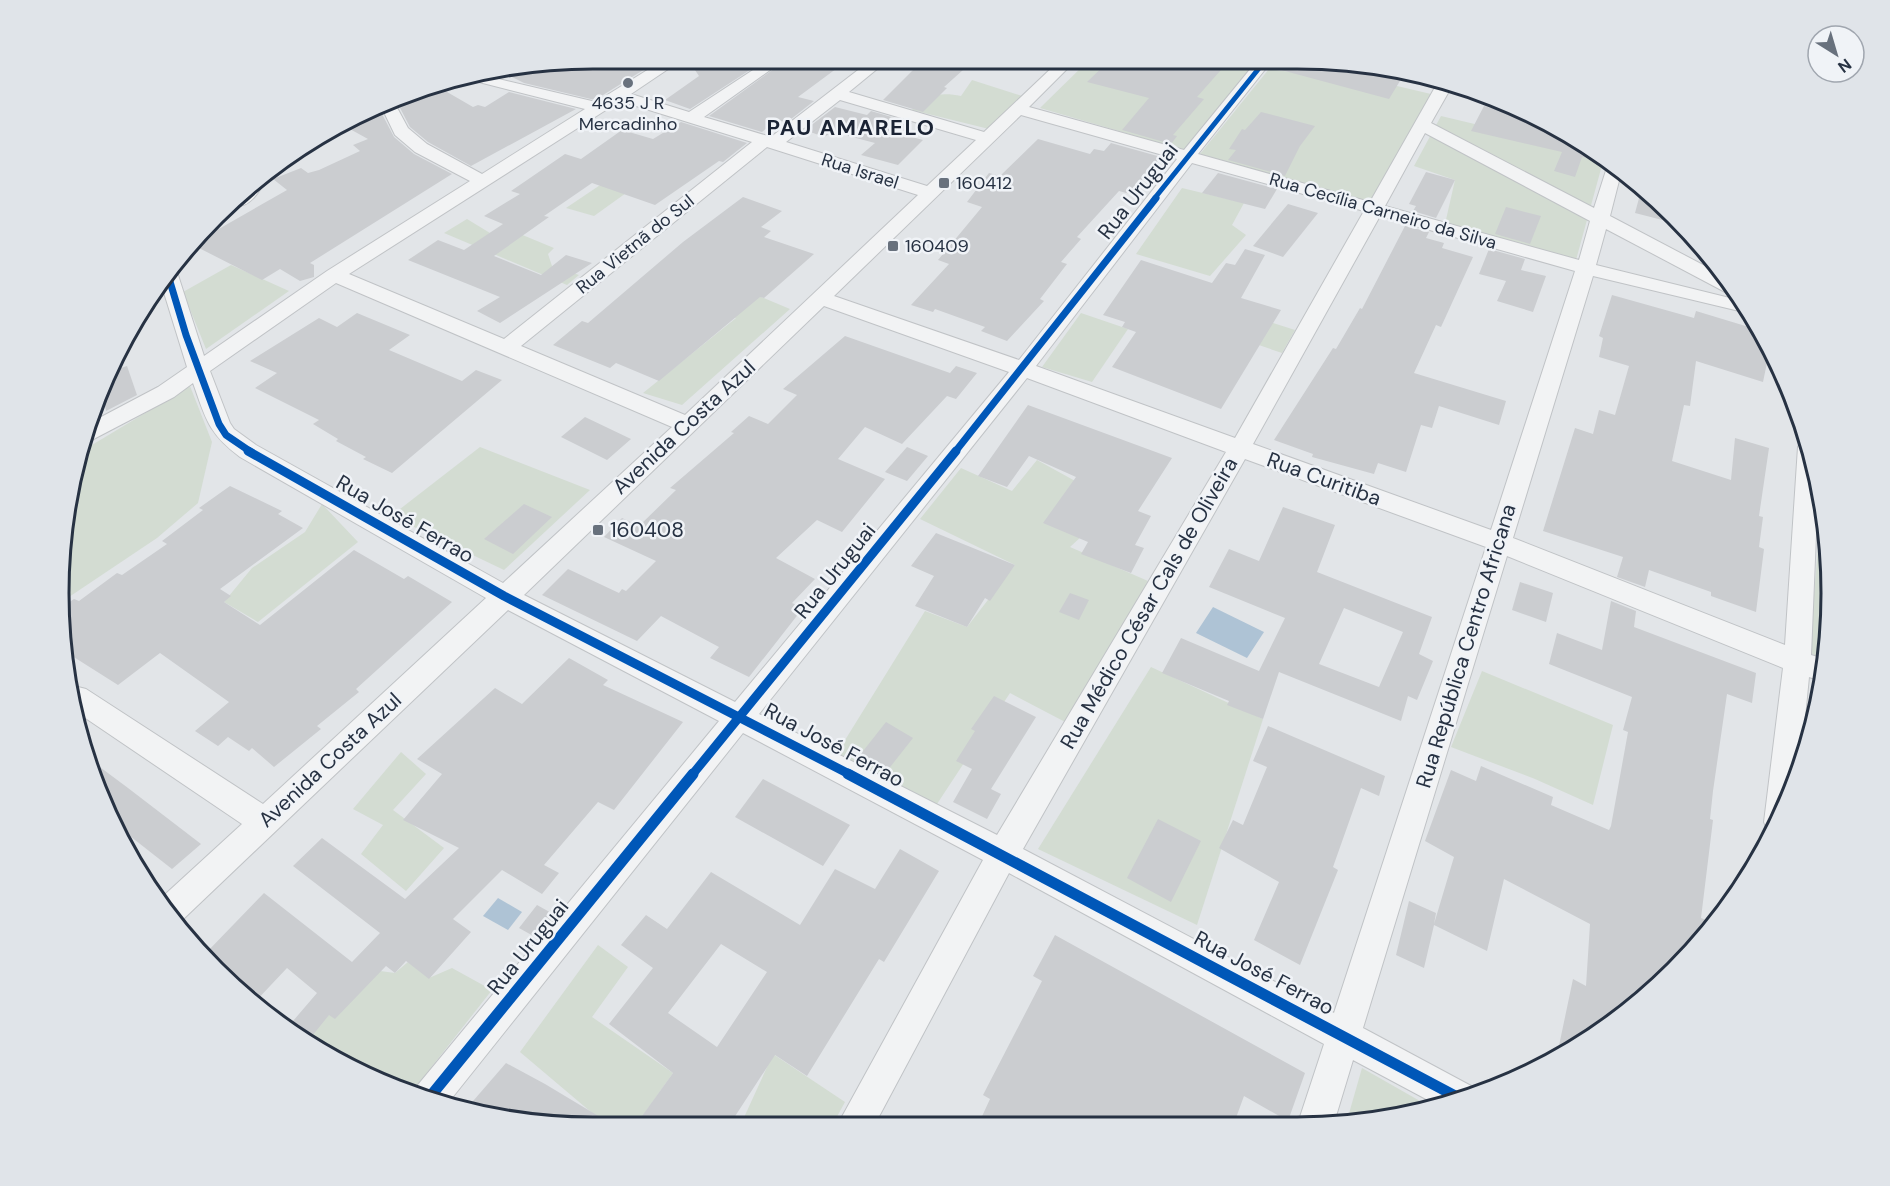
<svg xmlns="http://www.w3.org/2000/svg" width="1890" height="1186" font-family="'DM Sans',sans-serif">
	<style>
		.green { fill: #d3dcd2 }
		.water { fill: #aec3d5 }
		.building { fill: #cbcdd0; fill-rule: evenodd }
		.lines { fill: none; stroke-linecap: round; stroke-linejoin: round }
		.minor-casing { stroke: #c0c3c6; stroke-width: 2 }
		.minor { fill: #f2f3f4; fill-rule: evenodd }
		.cycleway-far3-casing { stroke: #f0f3f7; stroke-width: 8 }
		.cycleway-far2-casing { stroke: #f0f3f7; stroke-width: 10 }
		.cycleway-far1-casing { stroke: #f0f3f7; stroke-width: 13 }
		.cycleway-casing { stroke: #f0f3f7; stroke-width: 15 }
		.cycleway-far3 { stroke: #0057b8; stroke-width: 5 }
		.cycleway-far2 { stroke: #0057b8; stroke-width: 7 }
		.cycleway-far1 { stroke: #0057b8; stroke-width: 9 }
		.cycleway { stroke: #0057b8; stroke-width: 11 }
		.poi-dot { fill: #68717d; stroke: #f0f3f7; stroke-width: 2 }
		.labels { text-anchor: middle; stroke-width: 5; stroke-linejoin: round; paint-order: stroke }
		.far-poi-label { font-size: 18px; fill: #273243; stroke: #f0f3f7; text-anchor: start }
		.far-street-label { font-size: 18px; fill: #273243; stroke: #f0f3f7 }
		.street-label { font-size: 21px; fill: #273243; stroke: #f0f3f7 }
		.poi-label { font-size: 21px; fill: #273243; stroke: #f0f3f7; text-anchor: start }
		.far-district-label { font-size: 22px; font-weight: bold; letter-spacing: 1.5px; fill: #1a2334; stroke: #f0f3f7 }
		.rim { fill: none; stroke: #273243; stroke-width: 3 }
	</style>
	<rect width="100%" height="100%" fill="#e2e5e8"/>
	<g class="green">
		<polygon points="1088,61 1257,62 1184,150 1040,108"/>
		<polygon points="1269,69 1397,86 1431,94 1370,202 1200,154"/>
		<path d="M972,80L1022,96L989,129L912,110C925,94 942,92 961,96Z"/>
		<polygon points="1441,116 1593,152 1604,158 1576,260 1445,224 1455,180 1414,166"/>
		<polygon points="624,169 647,178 594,216 566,208"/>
		<polygon points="1182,188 1244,203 1232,225 1246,235 1210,276 1136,254"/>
		<polygon points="467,219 490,233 503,227 554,248 548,254 552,266 579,275 567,285 444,233"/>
		<polygon points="231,265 289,291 206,349 183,292"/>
		<polygon points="723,281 790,309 682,405 643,393 736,318 695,302"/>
		<polygon points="1214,304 1295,330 1282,353 1186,320"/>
		<polygon points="1081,313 1128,329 1092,382 1042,367"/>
		<polygon points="190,386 212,442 198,503 157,538 60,603 59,593 82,451"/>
		<polygon points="480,447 590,490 504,570 391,516"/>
		<polygon points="1037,460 1117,504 1070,547 1148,581 1069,724 1010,693 937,804 837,753 925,611 967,627 1015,565 920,519 961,468 1012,491"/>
		<path d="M1822,501C1833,548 1833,611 1825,659L1809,653Z"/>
		<polygon points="322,504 358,542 258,622 224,602 252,568 305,532"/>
		<polygon points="1151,667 1263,719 1197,925 1038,849"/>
		<polygon points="1482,671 1613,725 1593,805 1535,779 1451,747"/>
		<polygon points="401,752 426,774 393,810 444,848 406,891 361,854 383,825 353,809"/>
		<polygon points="598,945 628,967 592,1017 673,1073 639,1121 642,1123 604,1123 520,1052"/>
		<polygon points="408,962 429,978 452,968 492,990 411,1093 389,1087 302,1037 380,971 395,973"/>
		<polygon points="773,1054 845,1102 833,1124 741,1124"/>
		<polygon points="1362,1068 1434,1109 1346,1124"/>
	</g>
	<g class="water">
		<polygon points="1213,607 1264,632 1247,658 1196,633"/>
		<polygon points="498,898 522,912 508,930 483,916"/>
	</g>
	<g class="building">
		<polygon points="593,58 661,59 595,100 524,83 504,73"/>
		<polygon points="711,59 734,59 745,63 750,59 765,60 690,109 665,100 699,76 695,70"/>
		<polygon points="786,60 848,60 798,97 814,101 786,123 777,119 762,132 709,116"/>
		<polygon points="923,60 973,61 944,87 947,88 923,112 883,100"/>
		<polygon points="1108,62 1228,62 1197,97 1204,99 1173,135 1177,136 1171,144 1122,130 1149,98 1087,82"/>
		<polygon points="1282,63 1366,63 1392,70 1390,73 1403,76 1389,99 1281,70"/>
		<polygon points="435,85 473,107 478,105 485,107 509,92 576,109 471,166 428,142 410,127 399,106 413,100 405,95"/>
		<polygon points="1504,100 1601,156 1599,160 1582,157 1575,177 1554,171 1562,152 1471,131 1484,106 1500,110"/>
		<polygon points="835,107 867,115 871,111 912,123 901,134 923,140 898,165 861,155 875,143 833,132 824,137 805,130"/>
		<polygon points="1261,112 1315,126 1300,146 1285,176 1228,160 1236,150 1229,149 1242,129 1245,130"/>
		<polygon points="382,114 394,137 414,154 452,174 310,263 314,265 314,277 300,281 280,269 262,280 195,246 203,238 287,190 273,179 301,168 308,173 319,170 360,151 353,145 368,139 348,128"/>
		<polygon points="681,122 747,143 723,162 719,161 655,205 592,183 544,216 549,217 494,256 541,275 566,255 592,263 500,323 477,311 500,297 408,260 438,240 464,250 503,224 484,216 520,194 511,191 565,154 581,159 622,130 653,139"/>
		<polygon points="1038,139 1090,154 1094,149 1104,151 1111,143 1161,157 1130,194 1119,191 1077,237 1081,239 1061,262 1067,264 1040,299 1044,301 1007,341 981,331 985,327 935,309 933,312 911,305 949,264 938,260 982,207 967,202 989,173 1000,176"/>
		<polygon points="1426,172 1455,180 1436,218 1413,211 1416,206 1409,204"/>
		<polygon points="1218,173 1277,189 1265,209 1202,193"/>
		<polygon points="1642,187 1655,200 1682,225 1635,213"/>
		<polygon points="743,197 782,211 761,227 771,231 764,237 814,254 764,298 760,297 659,381 616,363 610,368 553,345 582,321 588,323 683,242"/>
		<polygon points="1288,204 1318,213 1283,257 1253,246"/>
		<polygon points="1506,207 1541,216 1530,244 1495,234"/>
		<polygon points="1405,226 1429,232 1426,238 1444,243 1442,248 1473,257 1441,327 1436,325 1414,373 1506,401 1499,425 1439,406 1432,428 1421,425 1406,472 1378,463 1374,474 1312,457 1313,454 1274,440 1333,348 1336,349 1360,308 1362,309"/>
		<polygon points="1245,249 1265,255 1241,298 1281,310 1221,409 1112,367 1136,332 1122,327 1125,322 1103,315 1141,260 1212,283 1226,263 1235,265"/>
		<polygon points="1489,249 1525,259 1521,270 1546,276 1533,312 1497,301 1506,281 1479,274"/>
		<polygon points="1612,295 1694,318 1696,311 1762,331 1765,337 1762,351 1769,353 1763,382 1696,361 1690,406 1684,405 1672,461 1731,480 1735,438 1769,448 1759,516 1763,517 1759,547 1764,549 1756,612 1711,596 1711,592 1649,570 1645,587 1617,577 1623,557 1543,531 1575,428 1593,434 1599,410 1615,415 1629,366 1599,357 1603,338 1599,336"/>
		<polygon points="357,313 410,335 389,350 462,381 476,370 502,380 392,473 363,459 366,457 336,441 338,439 313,424 319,420 255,388 277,373 250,361 319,318 337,327"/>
		<polygon points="845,336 950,373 956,366 977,373 956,399 947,396 902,444 865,427 838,459 885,479 842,532 817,520 776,558 815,579 792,603 803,608 749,677 710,658 719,647 661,616 637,641 542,595 568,569 619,593 622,589 626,591 656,561 604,537 622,518 639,526 676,490 670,488 734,433 731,432 749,416 768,424 797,395 783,389"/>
		<polygon points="127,366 137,395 106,411 102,392 112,371"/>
		<polygon points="1028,405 1172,458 1138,511 1151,516 1135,545 1144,548 1131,573 1081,554 1088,542 1043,523 1076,477 1029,456 1007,487 978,476"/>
		<polygon points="585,417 631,439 607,460 561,437"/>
		<polygon points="907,447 928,456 907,481 885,472"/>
		<polygon points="230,486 282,511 278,514 303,528 220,589 231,596 224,602 260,625 354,550 404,579 408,576 452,602 356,689 359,692 317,726 321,729 274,767 252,748 249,751 228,737 218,746 195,731 229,702 160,653 118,685 69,654 61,608 74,599 79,601 117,573 122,575 167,544 162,541 203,510 199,508"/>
		<polygon points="524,504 552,517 513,554 484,539"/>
		<path d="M1283,507L1335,525L1317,572L1432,617L1419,654L1433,661L1417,700L1408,696L1401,721L1279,672L1263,719L1227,705L1229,701L1162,673L1181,638L1259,671L1285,618L1209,587L1229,549L1259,561ZM1344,608L1403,632L1379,687L1319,664Z"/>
		<polygon points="936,533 1015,565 990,601 985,598 967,627 915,606 934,576 911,566"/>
		<polygon points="1520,582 1553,593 1546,622 1512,610"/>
		<polygon points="1070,593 1089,600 1079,620 1059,612"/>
		<polygon points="1611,601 1636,611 1634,627 1756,673 1752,703 1727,694 1713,791 1710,819 1713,820 1701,918 1716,924 1650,995 1556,1060 1573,979 1586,986 1590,924 1504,879 1487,951 1434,925 1424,968 1396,955 1409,901 1436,913 1434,924 1454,857 1425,841 1451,770 1476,781 1481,766 1553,797 1551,805 1609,830 1611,826 1628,732 1623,730 1632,697 1549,664 1557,633 1602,650"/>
		<polygon points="569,658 608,680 603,685 683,722 614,810 598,802 544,865 559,873 542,894 502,870 453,919 471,932 429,979 406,961 395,973 386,966 335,1019 329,1015 308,1041 287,1028 317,993 287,968 254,1003 205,954 264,893 352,962 380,933 293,866 322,838 405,899 459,848 403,820 442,774 417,759 495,688 522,704"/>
		<polygon points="994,696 1036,717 991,789 1001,794 987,819 953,802 972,769 956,761 975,731 971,729"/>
		<polygon points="886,722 913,738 887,771 860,755"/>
		<polygon points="1268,726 1385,776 1379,796 1361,788 1333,867 1338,870 1300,965 1254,940 1279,882 1219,848 1233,820 1243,825 1267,767 1253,761"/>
		<polygon points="85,756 128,788 201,844 172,869 121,829 87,764"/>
		<polygon points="763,779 850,825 823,866 735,817"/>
		<polygon points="1158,819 1201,841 1171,902 1127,878"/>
		<path d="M900,849L939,871L884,962L879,959L807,1076L775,1055L730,1124L637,1123L673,1073L609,1024L653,968L621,945L646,915L667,929L711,872L800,925L835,869L875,889ZM721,944L767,972L717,1047L668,1013Z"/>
		<polygon points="537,905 555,915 537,938 519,928"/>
		<polygon points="1055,935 1305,1073 1288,1121 1244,1096 1233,1126 978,1125 990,1099 983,1095 1042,981 1033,976"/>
		<polygon points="506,1063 545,1084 610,1123 524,1123 467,1108"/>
	</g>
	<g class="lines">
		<g class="minor-casing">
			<g id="minor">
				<path d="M665,59H683L631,94L689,112L768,60H784L704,117L771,137L871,60H888L849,92L984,132L1059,61H1075L1029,107L1184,150L1256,62H1271L1198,154L1370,202L1438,82L1452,86L1431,123L1594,208L1609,161L1622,169L1610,216L1724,276L1737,294L1727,293L1606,229L1596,265L1742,301L1752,314L1593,276L1513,538L1785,645L1798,447L1801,441L1807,440L1818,487L1811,655L1825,659L1822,681L1809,677L1800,768L1774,834L1768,832L1764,822L1783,668L1507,556L1363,1028L1473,1087L1476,1093L1441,1107L1353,1060L1333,1126H1297L1324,1044L1009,873L875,1124H838L983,860L743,733L448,1103L413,1093L417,1086L719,721L508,610L176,926L159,900L242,824L78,713L74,686L86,689L263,804L486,598L240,457C208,433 206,419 193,383L174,397L84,444L86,425L158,387L187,367L161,283L173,270L178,275L204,356L327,271L470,181L415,152L395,135L382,108L394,102L408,128L427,144L482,174L585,109L467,79L486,76L596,102ZM840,100L976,140L927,186L786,142ZM620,101L752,142L504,339L349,274ZM1021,115L1177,159L1019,360L834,296ZM1425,133L1590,221L1579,260L1385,206ZM767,147L918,195L685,415L521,346ZM1192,163L1364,211L1235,438L1036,366ZM1380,216L1575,271L1491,530L1253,444ZM336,283L672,427L503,583L256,445L234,429L230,423L210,371ZM824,306L1009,372L735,702L524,595ZM1027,378L1226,452L997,835L759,714ZM1245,459L1486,547L1334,1013L1023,849Z"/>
				<path d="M261,176L266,180C259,192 249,209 233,206Z"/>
			</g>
		</g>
		<use href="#minor" class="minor"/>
		<g class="cycleway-far3-casing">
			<polyline id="cycleway-far3" points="1154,199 1264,62"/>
		</g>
		<g class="cycleway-far2-casing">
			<g id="cycleway-far2">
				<polyline points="168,275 186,335 219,424 226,435 251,452"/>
				<polyline points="955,452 1156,198"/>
			</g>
		</g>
		<g class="cycleway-far1-casing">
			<g id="cycleway-far1">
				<polyline points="248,451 504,596 851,775"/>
				<polyline points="692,775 956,451"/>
			</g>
		</g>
		<g class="cycleway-casing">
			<g id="cycleway">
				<polyline points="848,774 1461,1099"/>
				<polyline points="429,1098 693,774"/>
			</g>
		</g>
		<use href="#cycleway-far3" class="cycleway-far3"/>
		<use href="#cycleway-far2" class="cycleway-far2"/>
		<use href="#cycleway-far1" class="cycleway-far1"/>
		<use href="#cycleway" class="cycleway"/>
	</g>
	<g class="poi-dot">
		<circle cx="628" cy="83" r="6"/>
		<rect x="938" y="177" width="12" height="12" rx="3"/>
		<rect x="887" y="240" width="12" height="12" rx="3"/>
		<rect x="592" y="524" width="12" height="12" rx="3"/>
	</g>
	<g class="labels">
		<g class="far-poi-label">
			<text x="628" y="109" text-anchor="middle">4635 J R<tspan x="628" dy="21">Mercadinho</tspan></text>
			<text x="956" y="189">160412</text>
			<text x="905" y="252">160409</text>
		</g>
		<g class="far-street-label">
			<text transform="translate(860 171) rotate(18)" y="6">Rua Israel</text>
			<text transform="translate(1383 211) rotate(16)" y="6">Rua Cecília Carneiro da Silva</text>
			<text transform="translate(635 244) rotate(-39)" y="6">Rua Vietnã do Sul</text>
		</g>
		<g class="street-label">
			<text transform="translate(1138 191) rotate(-52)" y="7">Rua Uruguai</text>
			<text transform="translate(684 427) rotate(-43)" y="7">Avenida Costa Azul</text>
			<text transform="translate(1324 479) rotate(20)" y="7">Rua Curitiba</text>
			<text transform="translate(405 519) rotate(30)" y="7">Rua José Ferrao</text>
			<text transform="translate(835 571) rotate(-51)" y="7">Rua Uruguai</text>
			<text transform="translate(1149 603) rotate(-60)" y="7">Rua Médico César Cals de Oliveira</text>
			<text transform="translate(1466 646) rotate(-73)" y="7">Rua República Centro Africana</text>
			<text transform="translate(834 745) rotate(28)" y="7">Rua José Ferrao</text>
			<text transform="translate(330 760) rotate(-43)" y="7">Avenida Costa Azul</text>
			<text transform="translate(528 947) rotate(-51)" y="7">Rua Uruguai</text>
			<text transform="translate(1264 973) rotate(28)" y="7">Rua José Ferrao</text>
		</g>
		<g class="poi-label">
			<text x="610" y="537">160408</text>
		</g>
		<g class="far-district-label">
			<text x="851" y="135">PAU AMARELO</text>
		</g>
	</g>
	<path d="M0 0H1890V1186H0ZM593 69H1297A524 524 0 0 1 1821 593V593A524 524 0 0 1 1297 1117H593A524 524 0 0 1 69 593V593A524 524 0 0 1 593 69Z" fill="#e0e4e9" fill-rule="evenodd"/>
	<path class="rim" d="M593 69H1297A524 524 0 0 1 1821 593V593A524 524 0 0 1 1297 1117H593A524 524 0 0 1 69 593V593A524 524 0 0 1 593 69Z"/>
	<g transform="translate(1836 54) rotate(143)"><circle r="28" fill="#f0f3f7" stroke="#a0a6af" stroke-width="1.5"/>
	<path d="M0-4.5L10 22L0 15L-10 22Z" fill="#68717d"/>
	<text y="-9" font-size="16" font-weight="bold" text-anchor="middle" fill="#273243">N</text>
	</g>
</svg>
